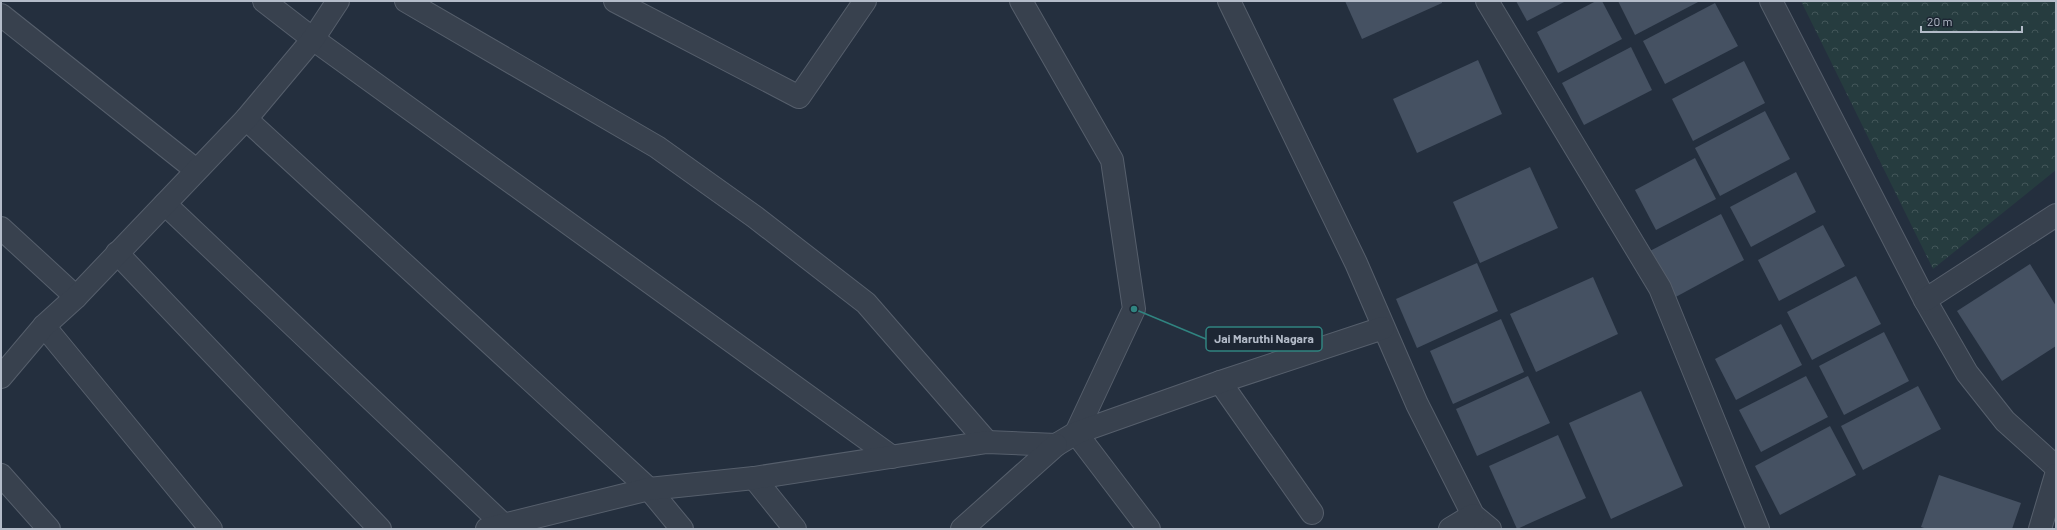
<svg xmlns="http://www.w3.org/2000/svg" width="2057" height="530" font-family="Barlow,sans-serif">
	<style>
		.park { fill: url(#park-crowns) }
		.building { fill: #455162 }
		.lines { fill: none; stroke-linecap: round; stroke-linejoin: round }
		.minor-casing { stroke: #565f6c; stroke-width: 24 }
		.minor { stroke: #38414e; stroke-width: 22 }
		.leader { fill: none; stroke: #308480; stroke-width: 1.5 }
		.callout-dot { fill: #308480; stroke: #1d2633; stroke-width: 1.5 }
		.callout { fill: #1d2633; stroke: #308480; stroke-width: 1.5 }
		.callout-label { font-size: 12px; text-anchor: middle; font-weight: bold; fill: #b4bcc9 }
	</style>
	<defs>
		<pattern id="park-crowns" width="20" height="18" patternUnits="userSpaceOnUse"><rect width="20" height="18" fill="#263c3f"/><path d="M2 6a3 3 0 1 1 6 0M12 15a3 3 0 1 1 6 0" fill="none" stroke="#435659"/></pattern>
	</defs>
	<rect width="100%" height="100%" fill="#242f3e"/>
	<polygon class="park" points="1801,1 2056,1 2056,170 1933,269"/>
	<g class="building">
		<polygon points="1345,1 1442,1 1442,3 1362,39"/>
		<polygon points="1516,1 1566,1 1527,21"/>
		<polygon points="1596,1 1602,1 1622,39 1558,73 1537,32"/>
		<polygon points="1618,1 1700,1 1635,35"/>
		<polygon points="1715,3 1738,46 1665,84 1643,41"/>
		<polygon points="1631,47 1652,90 1584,125 1562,83"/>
		<polygon points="1478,60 1502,114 1417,153 1393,99"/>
		<polygon points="1744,61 1765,103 1693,141 1672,99"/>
		<polygon points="1765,111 1790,159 1720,196 1695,148"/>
		<polygon points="1695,158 1716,199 1656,230 1635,190"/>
		<polygon points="1530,167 1558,228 1480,263 1453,202"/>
		<polygon points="1796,172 1816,212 1751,247 1730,207"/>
		<polygon points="1721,214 1744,260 1672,299 1648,252"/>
		<polygon points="1823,225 1845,266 1779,301 1758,260"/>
		<polygon points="1477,263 1498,311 1417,348 1396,299"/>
		<polygon points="2030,264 2056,306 2056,346 2002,381 1957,311"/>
		<polygon points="1856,276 1881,324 1812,360 1787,312"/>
		<polygon points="1593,277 1618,334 1536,372 1510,314"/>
		<polygon points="1501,319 1524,372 1453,404 1430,351"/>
		<polygon points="1781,324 1802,365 1736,400 1715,359"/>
		<polygon points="1884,332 1909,381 1844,415 1819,366"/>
		<polygon points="1528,376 1550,423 1477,456 1456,409"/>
		<polygon points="1806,376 1828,417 1761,452 1739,410"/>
		<polygon points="1918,386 1941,429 1863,470 1841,426"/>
		<polygon points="1641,391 1683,486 1611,519 1569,423"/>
		<polygon points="1830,426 1856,475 1780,515 1755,466"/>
		<polygon points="1558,435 1586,498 1517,529 1489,466"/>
		<polygon points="1939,475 2021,503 2012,529 1927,529 1921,527"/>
	</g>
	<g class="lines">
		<g class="minor-casing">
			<g id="minor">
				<polyline points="264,1 313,39 892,457"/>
				<polyline points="406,1 657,147 755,217 866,303 987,442"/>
				<polyline points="615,1 799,97 865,1"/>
				<polyline points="1021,1 1112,160 1134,309 1076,433 1149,529"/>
				<polyline points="1229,1 1356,263 1417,404 1473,515 1490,529"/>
				<polyline points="1487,1 1660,288 1758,529"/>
				<polyline points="1771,1 1925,300 1967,373 2005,421 2056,467"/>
				<polyline points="1,15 196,170"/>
				<polyline points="246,119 649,489 682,529"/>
				<polyline points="165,204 508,529"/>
				<polyline points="1,228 76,297"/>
				<polyline points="117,253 380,529"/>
				<polyline points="1925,300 2056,215"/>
				<polyline points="44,326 211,529"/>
				<polyline points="1,377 44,326 76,297 246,119 313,39 338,1"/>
				<polyline points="1220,382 1312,513"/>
				<polyline points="1,475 49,529"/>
				<polyline points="754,478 795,529"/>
				<polyline points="487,529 649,489 754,478 987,442 1056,445 1076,433 1220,382 1383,328"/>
				<polyline points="962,529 1056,445"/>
				<polyline points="1450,529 1473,515"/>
				<polyline points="2040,529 2056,475"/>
			</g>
		</g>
		<use href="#minor" class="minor"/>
	</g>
	<path class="leader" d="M1134 309L1206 339"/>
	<circle class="callout-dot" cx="1134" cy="309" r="4"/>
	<rect class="callout" x="1206" y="327" width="116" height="24" rx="4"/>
	<g class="callout-label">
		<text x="1264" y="343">Jai Maruthi Nagara</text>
	</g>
	<rect width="2057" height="530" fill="none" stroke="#b4bcc9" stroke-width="4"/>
	<path d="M1921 26v6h101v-6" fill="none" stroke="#b4bcc9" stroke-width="2"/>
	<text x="1927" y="26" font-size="12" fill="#b4bcc9" stroke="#1d2633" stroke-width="3" paint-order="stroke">20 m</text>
</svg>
